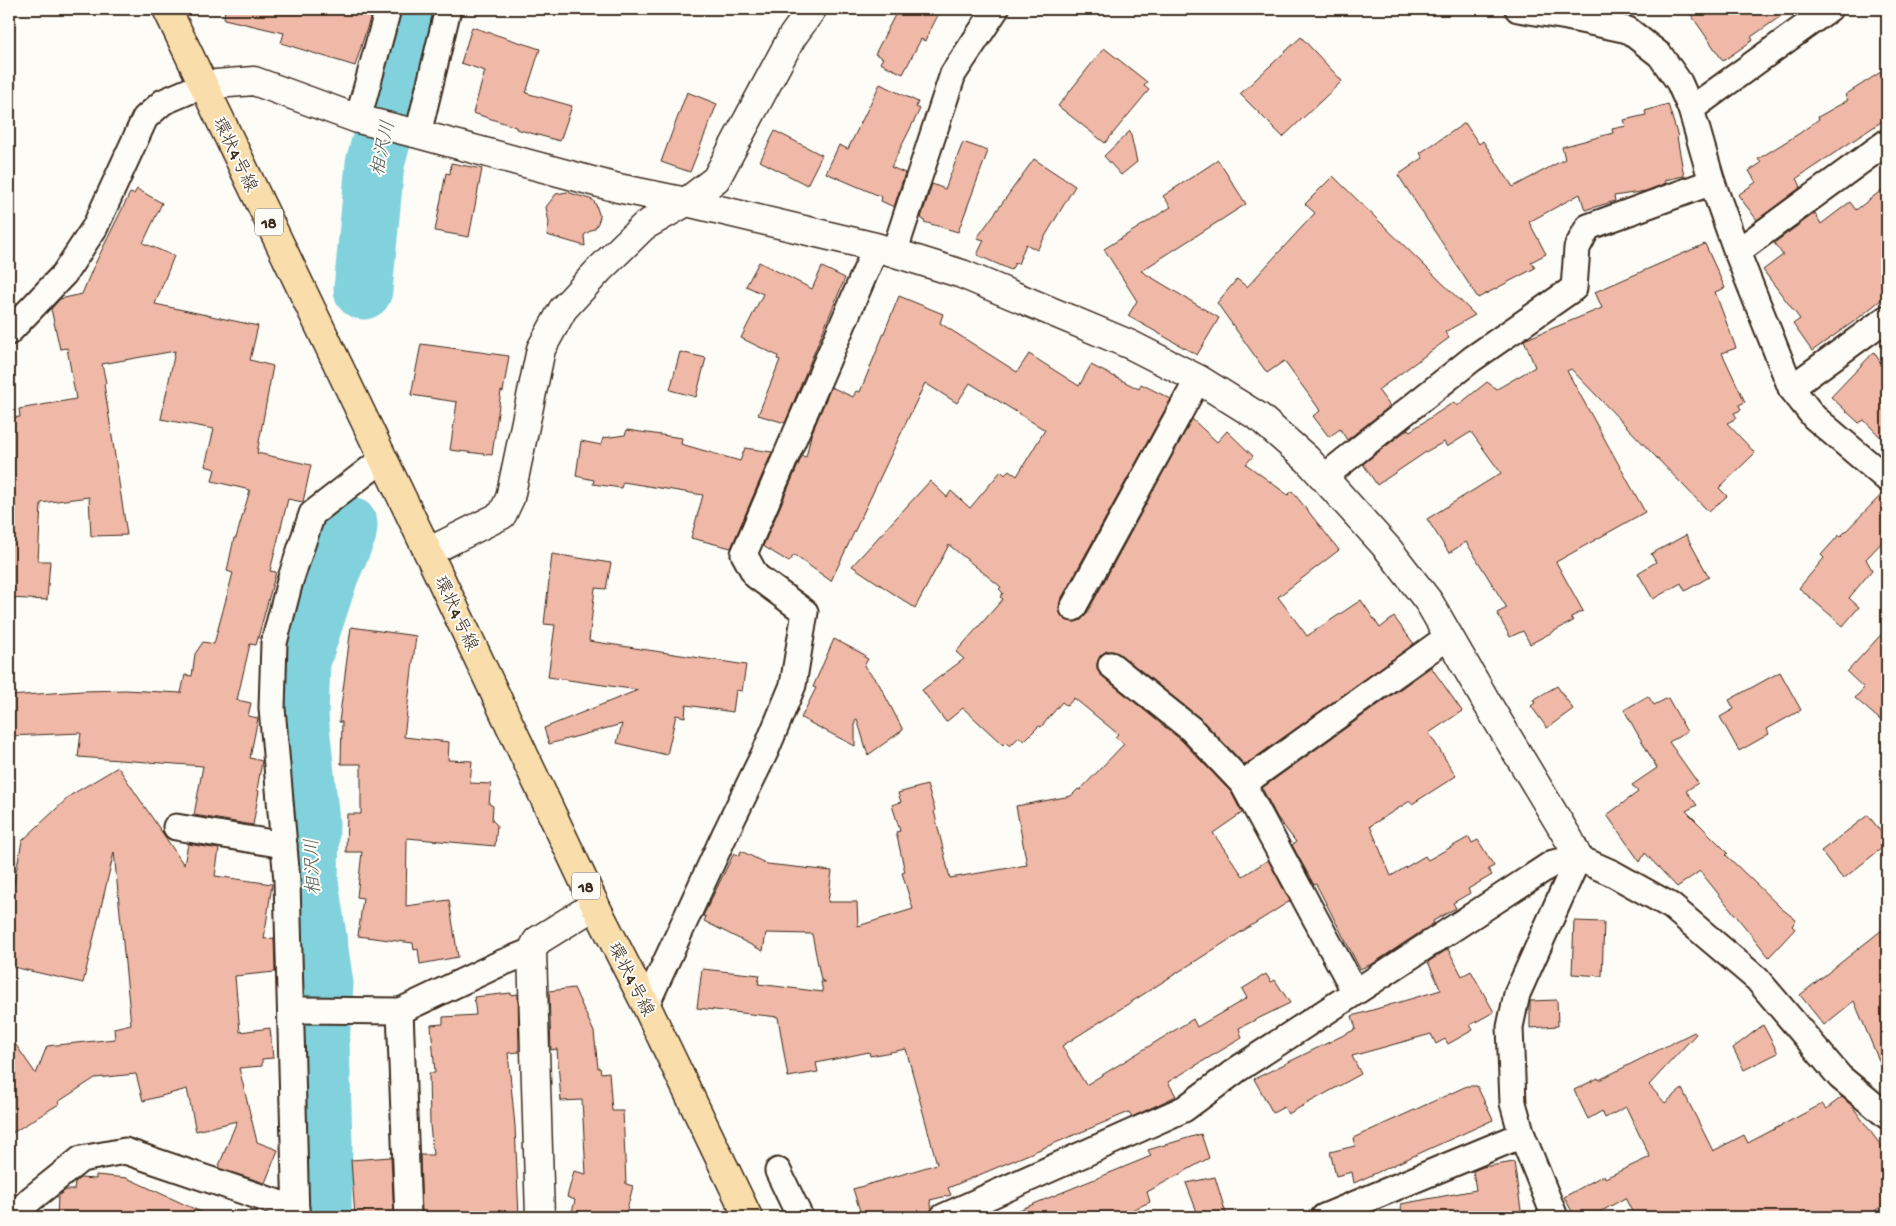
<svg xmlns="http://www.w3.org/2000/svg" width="1896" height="1226" font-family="'Gochi Hand','Klee One',sans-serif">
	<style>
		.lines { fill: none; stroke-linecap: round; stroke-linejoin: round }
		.river { stroke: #81d2dc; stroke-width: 59 }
		.building { fill: #f0b8a6; stroke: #3b2a1e }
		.minor-casing { stroke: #3b2a1e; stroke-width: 29 }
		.tertiary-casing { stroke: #3b2a1e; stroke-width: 31 }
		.primary-casing { stroke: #3b2a1e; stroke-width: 31 }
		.minor { stroke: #fdfcf7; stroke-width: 25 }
		.tertiary { stroke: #fdfcf7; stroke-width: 28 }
		.primary { stroke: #f9deab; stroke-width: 28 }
		.labels { text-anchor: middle; stroke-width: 4; stroke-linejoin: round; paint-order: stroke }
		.shield { fill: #fdfcf7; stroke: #75695f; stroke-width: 1 }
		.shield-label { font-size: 16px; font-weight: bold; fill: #3b2a1e }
		.street-label { font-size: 18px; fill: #3b2a1e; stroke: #fdfcf7 }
		.water-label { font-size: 19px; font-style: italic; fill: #505c57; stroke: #fdfcf7 }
	</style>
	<rect width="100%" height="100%" fill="#fdfcf7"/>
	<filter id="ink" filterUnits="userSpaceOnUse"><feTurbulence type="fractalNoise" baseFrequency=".02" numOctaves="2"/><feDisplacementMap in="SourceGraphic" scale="10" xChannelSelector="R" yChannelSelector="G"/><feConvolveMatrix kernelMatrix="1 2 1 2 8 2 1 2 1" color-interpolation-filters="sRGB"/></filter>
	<g filter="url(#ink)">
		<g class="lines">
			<g class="river">
				<polyline points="363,290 375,164 417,9"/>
				<polyline points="322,1217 323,1142 320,1042 324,984 309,882 310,822 299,717 301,661 329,575 347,533 348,525"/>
			</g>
		</g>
		<g class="building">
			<polygon points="225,9 373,9 355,66 281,43 284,33 224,19"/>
			<polygon points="898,9 941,9 925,41 921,39 903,74 880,63 883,58 875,54"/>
			<polygon points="1687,9 1791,9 1751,37 1753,40 1723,61"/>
			<polygon points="472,27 540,49 526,93 572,106 560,141 516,129 516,127 473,113 485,71 461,63"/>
			<polygon points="1301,37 1342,81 1283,137 1240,94"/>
			<polygon points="1104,48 1147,82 1144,86 1149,90 1105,143 1058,106"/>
			<polygon points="1887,68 1887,118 1797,178 1801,187 1757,220 1738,195 1756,182 1749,171 1761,163 1758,159 1800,133 1819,119 1818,117 1848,100 1845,95"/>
			<polygon points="880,84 918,102 916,107 920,109 891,167 905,173 894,207 881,201 882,197 826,173 839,145 848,149"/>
			<polygon points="687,92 717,104 690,172 661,162"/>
			<polygon points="1668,104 1678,137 1677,137 1684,176 1665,180 1666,183 1646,191 1614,196 1615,201 1585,210 1580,194 1529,222 1546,254 1531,262 1535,268 1478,298 1398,175 1423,158 1420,153 1465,123 1479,144 1483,141 1513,187 1565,159 1562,147 1613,133 1612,129 1626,126 1624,120 1646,115 1645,111"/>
			<polygon points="775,131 822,155 807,185 760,161"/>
			<polygon points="1130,131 1137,162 1121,175 1104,156"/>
			<polygon points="963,142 988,151 958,232 924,222 924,220 921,218 932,184 945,189"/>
			<polygon points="1034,159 1075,186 1037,250 1026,244 1018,264 1015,263 1011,270 977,255 984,240 977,238"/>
			<polygon points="1218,160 1246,204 1141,271 1219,318 1197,355 1128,316 1137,301 1104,249 1171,207 1163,196"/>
			<polygon points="451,163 482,169 469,237 435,231 446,173 450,174"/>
			<polygon points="1333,176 1475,315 1445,332 1449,338 1378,390 1390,406 1347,440 1340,429 1329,437 1313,416 1320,411 1317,406 1284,361 1267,373 1217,303 1237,279 1247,287 1315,213 1305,204"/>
			<polygon points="1887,186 1887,295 1856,320 1812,351 1793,324 1800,319 1763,270 1783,255 1774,243 1815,213 1821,224 1850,202 1856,210"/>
			<polygon points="137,189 162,203 143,243 174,256 155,304 258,326 250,360 273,366 257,453 311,465 303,502 288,499 270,571 276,572 256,645 250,644 237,700 251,703 248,716 258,718 250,758 262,761 257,790 259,791 253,825 194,815 203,766 78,757 81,733 9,736 9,696 82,691 125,690 181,693 185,675 192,676 195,654 203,642 214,644 233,573 227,571 234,538 236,538 250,490 212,481 215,469 205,466 214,429 161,419 175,351 102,364 106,383 104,384 127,535 91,536 89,497 41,503 38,561 50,561 47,600 9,598 9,418 20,417 19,409 76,399 67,348 60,349 51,309 60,299 82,294 92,270 130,193 134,194"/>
			<polygon points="567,192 593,200 596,205 600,217 598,223 595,228 584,235 585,246 547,235 549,223 546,207 556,194"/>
			<polygon points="1705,244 1725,288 1715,292 1736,348 1722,353 1745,402 1739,405 1741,410 1734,413 1737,418 1727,423 1755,453 1719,488 1727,496 1709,512 1571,369 1567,371 1645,512 1556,562 1583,611 1571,617 1573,621 1530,644 1523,631 1510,637 1497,613 1507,608 1466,542 1449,553 1427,519 1501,473 1471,432 1447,447 1444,442 1429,450 1377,485 1363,464 1408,429 1410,431 1454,402 1457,406 1487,382 1497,389 1535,367 1524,340 1602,308 1595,292"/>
			<polygon points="759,262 812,289 822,267 845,278 785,423 758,415 780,360 777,359 778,356 741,338 763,294 746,286"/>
			<polygon points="899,296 943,314 940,323 1017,372 1029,354 1079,386 1091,365 1139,389 1141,384 1171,399 1060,601 1059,609 1061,615 1066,620 1074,622 1081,620 1086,615 1192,419 1217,442 1227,431 1253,456 1246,464 1288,495 1292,491 1339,550 1278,597 1307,636 1361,600 1380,628 1394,617 1414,644 1245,765 1200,718 1120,654 1113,651 1106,651 1100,656 1097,663 1097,670 1102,676 1181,740 1231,792 1242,813 1213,833 1243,876 1268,860 1290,901 1062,1046 1086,1085 1193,1019 1197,1027 1247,998 1242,989 1266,974 1271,982 1275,980 1290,1003 1239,1028 1242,1038 1168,1082 1176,1096 1170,1099 1132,1117 1129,1112 948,1188 951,1195 930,1200 932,1208 930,1213 915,1217 862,1217 853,1189 937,1164 906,1049 870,1056 869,1052 816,1063 818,1072 788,1077 778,1017 697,1008 702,969 760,975 758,984 823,992 821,982 825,982 821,980 812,934 766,933 763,951 704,921 706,917 703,916 734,853 739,856 741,851 767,864 832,871 828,902 857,902 858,926 913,909 902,873 905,872 896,832 900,831 892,805 901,802 898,793 927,785 935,810 934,811 950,878 1027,865 1016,806 1071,796 1078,789 1080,790 1124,744 1115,737 1118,734 1074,698 1067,706 1062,702 1041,727 1039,726 1024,741 1019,737 1010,746 1005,742 1003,745 963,708 946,722 922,690 964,659 956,652 1003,599 1000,597 1003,593 999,589 1001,587 949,545 915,608 852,566 930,481 947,497 951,491 970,508 1001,471 1005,475 1009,470 1017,476 1045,430 970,383 957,403 925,383 831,581 794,555 789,562 763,546 802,456 806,457 811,435 831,387 853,397 856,391 860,392"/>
			<polygon points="421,344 509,356 503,392 501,391 492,455 450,450 457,402 411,395"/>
			<polygon points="680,352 706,358 696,397 670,390"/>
			<polygon points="1874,352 1887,373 1887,444 1864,420 1859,423 1831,397"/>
			<polygon points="627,430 682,438 681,444 740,461 745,448 772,452 731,548 691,538 703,495 623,482 621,488 593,484 594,480 576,476 581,441 601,445 603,438 625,435"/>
			<polygon points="1883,493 1887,493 1887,537 1866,559 1872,570 1849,598 1859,607 1843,626 1799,588 1824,558 1821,555 1839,535 1841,536"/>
			<polygon points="1686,535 1709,577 1685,591 1681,583 1653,599 1638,573 1656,562 1651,554"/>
			<polygon points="552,554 611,563 606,589 595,588 589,641 746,665 742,691 736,690 733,712 686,705 685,717 676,715 667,755 617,743 622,724 549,744 544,728 638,690 548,677 555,625 544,624"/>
			<polygon points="351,627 416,636 404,737 449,742 448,760 472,761 470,783 491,784 489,804 493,806 492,820 497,825 495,846 407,838 406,906 449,900 458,957 420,964 418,949 414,950 413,943 358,936 363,898 357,897 362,852 346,852 347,814 361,814 361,764 341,764 342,722 339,722"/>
			<polygon points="1887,628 1887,726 1855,698 1864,688 1847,672"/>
			<polygon points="834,639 865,655 864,657 868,659 864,666 879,684 903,730 868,755 857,719 855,720 855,746 801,718 816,688 813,687"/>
			<polygon points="1431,667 1462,711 1429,733 1456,776 1412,804 1410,801 1370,826 1391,876 1425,856 1428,860 1469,837 1472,843 1478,840 1494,866 1488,869 1492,875 1468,889 1470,893 1453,903 1456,908 1433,921 1434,923 1374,963 1360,969 1316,884 1314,885 1292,845 1296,842 1277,817 1262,788"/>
			<polygon points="1780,672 1801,710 1767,729 1769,734 1739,751 1720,717 1734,709 1729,700"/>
			<polygon points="1557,686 1573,709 1547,728 1531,706 1535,703 1533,700"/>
			<polygon points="1648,696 1654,705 1668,698 1687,732 1669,742 1698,783 1686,791 1697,805 1686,811 1728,853 1726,855 1781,908 1796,920 1792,926 1795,929 1769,957 1700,871 1677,887 1645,853 1640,862 1607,815 1638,792 1632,785 1657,768 1624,710"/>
			<polygon points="118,767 184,865 188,844 219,849 215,876 272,884 264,939 274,938 275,972 235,976 240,1032 270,1028 273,1058 262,1059 262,1066 239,1068 257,1142 278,1150 265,1183 218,1168 237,1121 196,1131 187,1089 143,1101 136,1074 95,1078 58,1102 59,1104 9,1135 9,1035 36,1074 47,1046 115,1039 114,1028 131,1024 114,852 83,983 9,966 9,908 22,841 71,795"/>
			<polygon points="1868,815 1887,840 1887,844 1843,879 1821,851"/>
			<polygon points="1574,921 1604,922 1602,976 1572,974"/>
			<polygon points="1887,926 1887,1080 1854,1001 1824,1025 1800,995"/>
			<polygon points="1448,949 1462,976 1471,971 1494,1012 1470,1025 1473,1030 1448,1044 1445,1039 1436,1044 1431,1034 1352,1056 1361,1074 1288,1114 1284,1107 1273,1113 1254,1079 1356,1029 1352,1016 1441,990 1428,962"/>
			<polygon points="574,988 594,1032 598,1068 600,1068 601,1073 609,1072 612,1111 623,1111 626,1184 633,1186 625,1217 590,1217 572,1212 575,1200 567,1197 574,1171 586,1174 582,1100 561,1101 557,1049 551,1050 549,991"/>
			<polygon points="511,993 511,995 518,994 519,1052 508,1053 515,1126 519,1217 422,1217 420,1155 433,1155 430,1125 429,1073 435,1073 431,1025 443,1024 443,1017 476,1015 474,997"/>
			<polygon points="1557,1000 1558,1026 1530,1028 1530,1001"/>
			<polygon points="1763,1025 1778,1053 1744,1070 1733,1048"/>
			<polygon points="1694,1032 1696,1034 1649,1085 1665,1103 1682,1089 1713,1151 1744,1135 1748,1143 1822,1104 1826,1109 1842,1097 1852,1106 1887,1154 1887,1203 1865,1217 1635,1217 1625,1198 1591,1217 1575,1217 1564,1197 1604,1175 1605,1178 1650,1157 1626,1107 1605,1118 1602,1111 1588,1119 1574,1090 1598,1078 1599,1080"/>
			<polygon points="1467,1086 1477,1086 1493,1120 1354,1183 1352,1172 1336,1176 1330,1152 1355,1146 1353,1138"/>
			<polygon points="1201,1134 1209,1158 1147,1192 1150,1202 1116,1217 1002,1217 1151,1156 1148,1150"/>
			<polygon points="391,1157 394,1217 355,1217 351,1160"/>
			<polygon points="1514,1162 1522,1217 1402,1217 1401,1204 1476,1190 1473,1171 1483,1167"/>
			<polygon points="96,1175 127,1178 212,1217 57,1217 58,1196 66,1190 74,1190 75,1182 80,1178 96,1179"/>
			<polygon points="1215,1177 1227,1217 1199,1217 1186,1183"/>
		</g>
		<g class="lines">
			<g class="minor-casing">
				<g id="minor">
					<polyline points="1518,9 1567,17 1628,30 1660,55 1679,82 1691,109 1712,182 1737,252 1791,388 1814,417 1887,479"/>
					<polyline points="1691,109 1829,9"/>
					<polyline points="358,119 388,9"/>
					<polyline points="418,134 448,9"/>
					<polyline points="1737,252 1887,142"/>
					<polyline points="894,253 953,74 996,9"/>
					<polyline points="9,332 64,274 95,227 145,118 163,102 203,85"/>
					<polyline points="1791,388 1887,318"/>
					<polyline points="1324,477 1472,359 1574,288 1577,248 1588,227 1712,182"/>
					<polyline points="1073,608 1198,379"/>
					<polyline points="1111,665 1191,729 1243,784 1355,992"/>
					<polyline points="1243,784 1449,636"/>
					<polyline points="176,827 284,845"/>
					<polyline points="646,1005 725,834 766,750 793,685 805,612 756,576 744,554 876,247"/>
					<polyline points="302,1010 400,1011 499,964 532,951"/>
					<polyline points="400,1011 408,1217"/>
					<polyline points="778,1171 800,1217"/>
					<polyline points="13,1217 31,1199 81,1159 125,1151 296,1209"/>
					<polyline points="296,1217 287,881 272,708 274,643 290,581 312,514 383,459"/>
					<polyline points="943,1217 1184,1109 1238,1069 1553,863 1578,858 1612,873 1671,906 1757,979 1840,1077 1887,1116"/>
					<polyline points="1324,1217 1522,1135"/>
					<polyline points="1555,1217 1522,1135 1513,1103 1510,1027 1517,994 1578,858"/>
				</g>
			</g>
			<g class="tertiary-casing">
				<g id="tertiary">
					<polyline points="203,85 254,81 358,119 418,134 618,188 686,202 876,247 962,274 1131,345 1198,379 1259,417 1307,459 1388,549 1429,602 1487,703 1570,841 1578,858"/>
					<polyline points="428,552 502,515 510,498 541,349 563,309 600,269 644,226 686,202 716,179 792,37 812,9"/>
					<polyline points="540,1217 532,951 537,941 595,905"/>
				</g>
			</g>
			<g class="primary-casing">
				<polyline id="primary" points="167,9 428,552 595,905 646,1005 748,1217"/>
			</g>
			<use href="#minor" class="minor"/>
			<use href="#tertiary" class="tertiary"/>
			<use href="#primary" class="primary"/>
		</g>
	</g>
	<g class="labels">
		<g class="shield">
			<rect x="255" y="208.5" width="28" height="27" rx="4"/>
			<rect x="572" y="872.5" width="28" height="27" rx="4"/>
		</g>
		<g class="shield-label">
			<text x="269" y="228">18</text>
			<text x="586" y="892">18</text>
		</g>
		<g class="street-label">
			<text transform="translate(236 154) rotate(64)" y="6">環状4号線</text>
			<text transform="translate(457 613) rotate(65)" y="6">環状4号線</text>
			<text transform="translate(632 979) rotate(63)" y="6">環状4号線</text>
		</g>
		<g class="water-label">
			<text transform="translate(381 148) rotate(-78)" y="7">相沢川</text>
			<text transform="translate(311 867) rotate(-92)" y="7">相沢川</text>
		</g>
	</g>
	<rect width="1896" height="1226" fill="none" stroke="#fdfcf7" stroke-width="30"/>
	<rect x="15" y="15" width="1866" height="1196" fill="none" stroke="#3b2a1e" stroke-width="2" filter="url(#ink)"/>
</svg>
